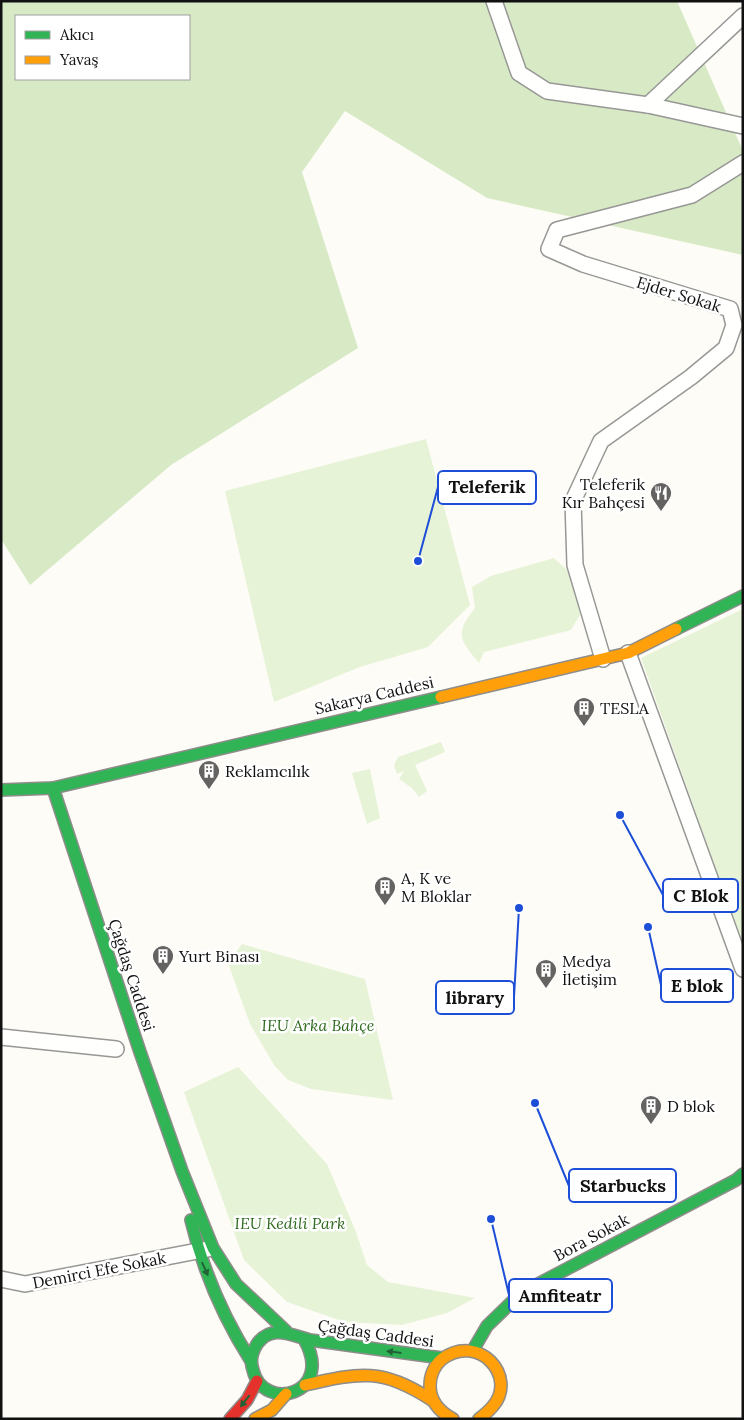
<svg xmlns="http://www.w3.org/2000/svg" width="744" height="1420" font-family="Lora,serif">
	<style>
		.green { fill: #e7f3d7 }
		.forest { fill: #d8eac5; fill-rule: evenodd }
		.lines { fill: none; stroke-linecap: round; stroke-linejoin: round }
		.street-casing { stroke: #979795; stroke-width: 18 }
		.fast-casing { stroke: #8e8d8b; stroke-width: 14 }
		.slow-casing { stroke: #8e8d8b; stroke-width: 14 }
		.jam-casing { stroke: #8e8d8b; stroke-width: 14 }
		.street { stroke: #fffffe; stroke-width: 15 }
		.fast { stroke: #30b455; stroke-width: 11 }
		.slow { stroke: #ff9f0a; stroke-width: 11 }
		.jam { stroke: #e5322d; stroke-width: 11 }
		.oneway { fill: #206233 }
		.labels { text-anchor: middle; stroke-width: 5; stroke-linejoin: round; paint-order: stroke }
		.street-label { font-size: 16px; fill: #111; stroke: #fff }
		.poi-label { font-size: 16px; fill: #111; stroke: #fff; text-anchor: start }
		.park-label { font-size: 16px; font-style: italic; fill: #2f6b1f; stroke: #fff }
		.leader { fill: none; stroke: #1d4ed8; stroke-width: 2 }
		.callout-dot { fill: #1d4ed8; stroke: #fff; stroke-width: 2 }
		.callout { fill: #fff; stroke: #1d4ed8; stroke-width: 2 }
		.callout-label { font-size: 18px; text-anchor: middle; font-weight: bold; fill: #111 }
	</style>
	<rect width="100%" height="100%" fill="#fdfcf7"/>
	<g class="green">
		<polygon points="426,439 470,605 428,647 360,667 274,702 225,491"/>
		<path d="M554,558L567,570L576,587L580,615L571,630L484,652L479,663C460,640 454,634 475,608L472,587L491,576Z"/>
		<polygon points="743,609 743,946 641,658"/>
		<polygon points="441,742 445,752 415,765 427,791 419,797 412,788 399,779 404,771 397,774 394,765 398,757"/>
		<polygon points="370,769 380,818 367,824 352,773"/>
		<polygon points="242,944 365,979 393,1100 311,1089 288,1080 274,1065 250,1024 228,963"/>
		<polygon points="238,1067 327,1164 356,1232 367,1265 388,1282 475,1298 447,1313 402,1325 345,1322 287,1302 244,1260 184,1092"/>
	</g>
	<path class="forest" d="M1,1H677L743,151V255L487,198L345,111L302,172L358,348L171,465L30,585L1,539ZM16,16H189V79H16Z"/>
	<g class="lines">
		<g class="street-casing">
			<g id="street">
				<polyline points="494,1 519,73 547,91 648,105 743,126"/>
				<polyline points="648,105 743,16"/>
				<polyline points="628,653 743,969"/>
				<polyline points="603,659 575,565 573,501 601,441 691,377 726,348 734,325 730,309 583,264 549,249 557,230 692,195 743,163"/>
				<polyline points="1,1037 116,1049"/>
				<polyline points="1,1279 25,1284 208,1249"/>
			</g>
		</g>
		<g class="fast-casing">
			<g id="fast">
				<polyline points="676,629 743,596"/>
				<polyline points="53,788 140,1052 182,1171 213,1248 236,1284 286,1331"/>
				<polyline points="1,790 53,788 441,697"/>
				<path d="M191,1220C203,1271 223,1317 251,1361"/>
				<path d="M304,1339C336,1395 263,1413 253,1370C250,1362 252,1352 257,1344C271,1324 291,1335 310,1340L442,1358"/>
				<polyline points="473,1350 487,1326 521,1293 736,1180 743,1174"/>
			</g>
		</g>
		<g class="slow-casing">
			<g id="slow">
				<polyline points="441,697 628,653 676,629"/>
				<path d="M305,1385C362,1372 381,1368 432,1400"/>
				<polyline points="255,1419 272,1410 286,1394"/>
				<path d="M453,1419C440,1412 430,1402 430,1386C430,1376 434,1366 442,1359C479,1332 518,1377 493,1406C489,1411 484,1415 479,1419"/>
			</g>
		</g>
		<g class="jam-casing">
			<polyline id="jam" points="230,1419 247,1400 257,1381"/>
		</g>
		<use href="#street" class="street"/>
		<use href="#fast" class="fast"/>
		<use href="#slow" class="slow"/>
		<use href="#jam" class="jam"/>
	</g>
	<defs><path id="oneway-solid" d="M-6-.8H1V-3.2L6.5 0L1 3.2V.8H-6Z" transform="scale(1.25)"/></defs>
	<g class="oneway">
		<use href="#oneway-solid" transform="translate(205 1269) rotate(66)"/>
		<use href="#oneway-solid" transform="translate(394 1352) rotate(-173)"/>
		<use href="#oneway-solid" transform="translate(245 1401) rotate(128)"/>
	</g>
	<defs>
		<g id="restaurant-pin" transform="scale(1.125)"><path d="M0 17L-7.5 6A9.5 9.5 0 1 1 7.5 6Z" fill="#646362" stroke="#fff"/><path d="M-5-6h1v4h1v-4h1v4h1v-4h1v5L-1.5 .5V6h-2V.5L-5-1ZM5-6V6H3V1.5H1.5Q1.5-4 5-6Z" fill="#fff"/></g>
		<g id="building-pin" transform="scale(1.125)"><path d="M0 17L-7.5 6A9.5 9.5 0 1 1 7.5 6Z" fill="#646362" stroke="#fff"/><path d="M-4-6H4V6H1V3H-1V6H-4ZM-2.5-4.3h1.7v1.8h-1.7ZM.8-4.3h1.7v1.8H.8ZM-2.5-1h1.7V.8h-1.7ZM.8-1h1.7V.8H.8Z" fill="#fff"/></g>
	</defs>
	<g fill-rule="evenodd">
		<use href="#restaurant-pin" x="661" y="493"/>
		<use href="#building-pin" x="584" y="708"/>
		<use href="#building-pin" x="209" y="771"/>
		<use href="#building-pin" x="385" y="887"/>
		<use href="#building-pin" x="163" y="956"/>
		<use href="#building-pin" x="546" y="970"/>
		<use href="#building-pin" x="651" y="1106"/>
	</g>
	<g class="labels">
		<g class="street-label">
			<text transform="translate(679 294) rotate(17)" y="6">Ejder Sokak</text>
			<text transform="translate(374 695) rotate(-13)" y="6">Sakarya Caddesi</text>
			<text transform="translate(132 975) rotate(72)" y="6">Çağdaş Caddesi</text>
			<text transform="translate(591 1237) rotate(-28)" y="6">Bora Sokak</text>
			<text transform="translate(99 1270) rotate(-11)" y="6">Demirci Efe Sokak</text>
			<text transform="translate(376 1333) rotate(8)" y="6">Çağdaş Caddesi</text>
		</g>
		<g class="poi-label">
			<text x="645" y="490" text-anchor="end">Teleferik<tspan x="645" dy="18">Kır Bahçesi</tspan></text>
			<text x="600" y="714">TESLA</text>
			<text x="225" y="777">Reklamcılık</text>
			<text x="401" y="884">A, K ve<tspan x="401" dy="18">M Bloklar</tspan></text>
			<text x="179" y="962">Yurt Binası</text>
			<text x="562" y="967">Medya<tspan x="562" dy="18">İletişim</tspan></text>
			<text x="667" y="1112">D blok</text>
		</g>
		<g class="park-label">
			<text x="318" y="1031">IEU Arka Bahçe</text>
			<text x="290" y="1229">IEU Kedili Park</text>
		</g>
	</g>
	<path class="leader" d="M418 561L438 487M620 815L663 895M648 927L661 985M519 908L514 997M535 1103L569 1186M491 1219L509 1295"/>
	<g class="callout-dot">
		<circle cx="418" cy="561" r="5"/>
		<circle cx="620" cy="815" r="5"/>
		<circle cx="648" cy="927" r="5"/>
		<circle cx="519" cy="908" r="5"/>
		<circle cx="535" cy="1103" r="5"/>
		<circle cx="491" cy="1219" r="5"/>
	</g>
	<g class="callout">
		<rect x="438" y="471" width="98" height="33" rx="5"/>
		<rect x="663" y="879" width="75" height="33" rx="5"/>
		<rect x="661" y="969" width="72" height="33" rx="5"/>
		<rect x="436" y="981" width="78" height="33" rx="5"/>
		<rect x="569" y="1169" width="107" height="33" rx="5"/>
		<rect x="509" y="1279" width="103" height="33" rx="5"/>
	</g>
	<g class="callout-label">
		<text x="487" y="493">Teleferik</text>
		<text x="701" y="902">C Blok</text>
		<text x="697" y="992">E blok</text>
		<text x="475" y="1004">library</text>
		<text x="623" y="1192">Starbucks</text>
		<text x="560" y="1302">Amfiteatr</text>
	</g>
	<rect width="744" height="1420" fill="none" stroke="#111111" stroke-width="5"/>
	<rect x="15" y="15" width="175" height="65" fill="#ffffff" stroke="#a0a0a0"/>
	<rect x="25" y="31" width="25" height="8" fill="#30b455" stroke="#a0a0a0"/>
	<text x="60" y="40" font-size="15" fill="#111111">Akıcı</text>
	<rect x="25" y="56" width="25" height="8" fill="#ff9f0a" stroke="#a0a0a0"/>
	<text x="60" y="65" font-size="15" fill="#111111">Yavaş</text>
</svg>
